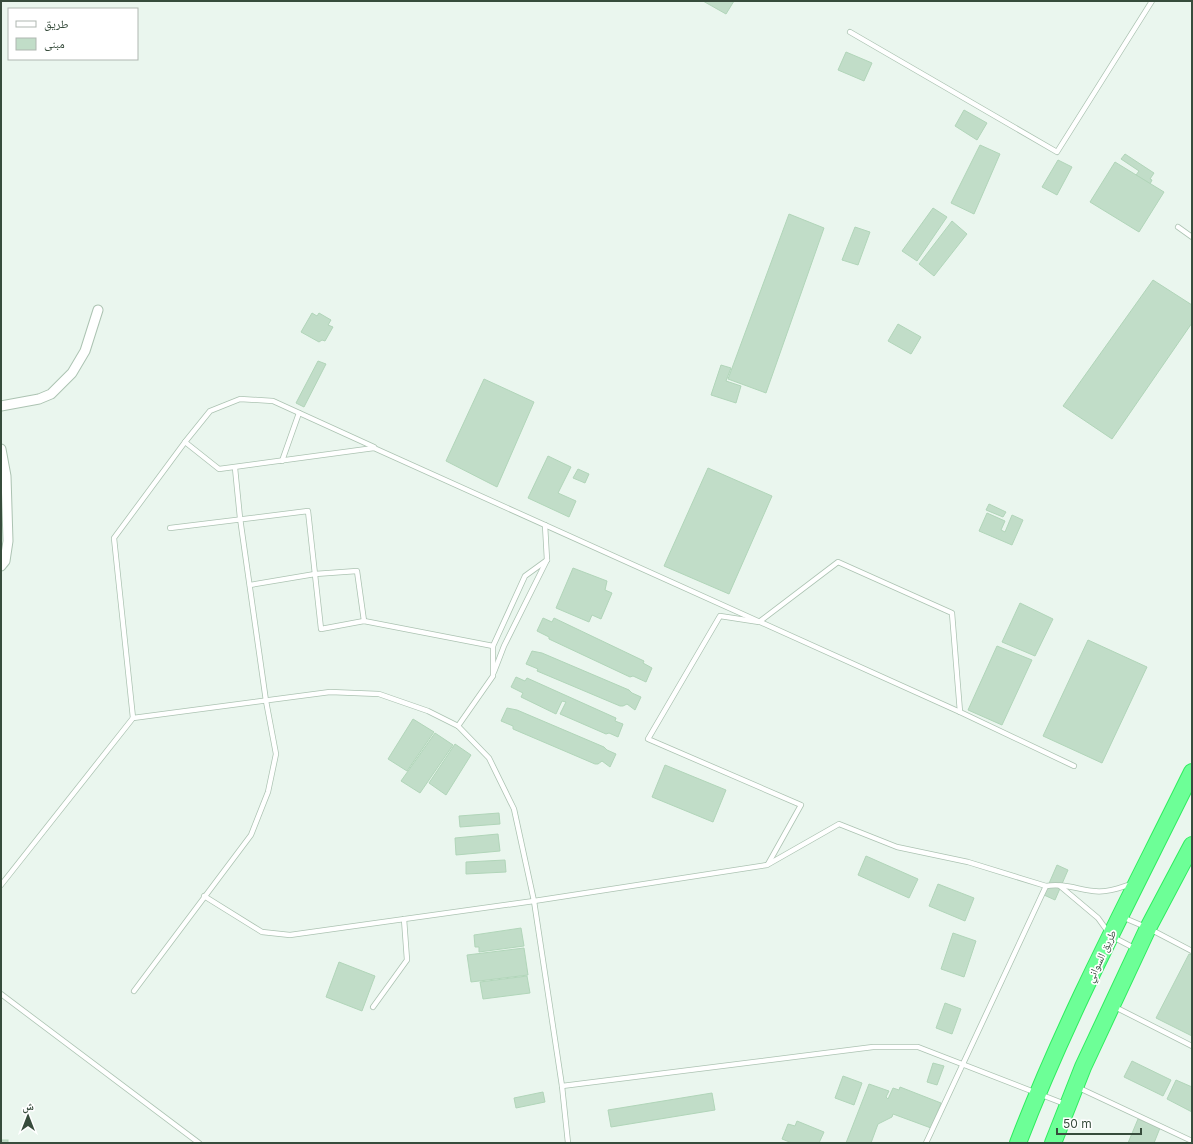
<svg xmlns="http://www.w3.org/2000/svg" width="1193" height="1144" font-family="Inter,'Noto Naskh Arabic',sans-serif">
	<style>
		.building { fill: #c1ddc8; stroke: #b1d5b9 }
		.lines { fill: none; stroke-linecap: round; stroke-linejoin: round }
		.lane-casing { stroke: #acc3b2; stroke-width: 6 }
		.street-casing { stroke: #acc3b2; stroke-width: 11 }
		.highway-casing { stroke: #2eed5f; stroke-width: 18 }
		.lane { stroke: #fff; stroke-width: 4.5 }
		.street { stroke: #fff; stroke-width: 9 }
		.highway { stroke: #6dff97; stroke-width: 16 }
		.labels { text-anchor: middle; stroke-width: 3.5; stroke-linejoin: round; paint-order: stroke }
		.street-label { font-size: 11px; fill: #374c3c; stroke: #fff }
	</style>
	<rect width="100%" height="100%" fill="#eaf6ee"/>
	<g class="building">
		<polygon points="703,1 734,1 726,14"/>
		<polygon points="846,52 872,63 864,81 838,70"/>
		<polygon points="964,110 987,123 977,140 955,126"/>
		<polygon points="980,145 1000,154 974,214 951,203"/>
		<polygon points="1125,154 1154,173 1150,179 1152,180 1150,184 1136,175 1139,171 1121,159"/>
		<polygon points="1058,160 1072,167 1057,195 1042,187"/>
		<polygon points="1115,162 1164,192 1139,232 1090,202"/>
		<polygon points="933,208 947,217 917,261 902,251"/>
		<polygon points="789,214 824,228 766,393 728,379"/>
		<polygon points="952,221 967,234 934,276 919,264"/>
		<polygon points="855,227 870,232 858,265 842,260"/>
		<polygon points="1153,280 1192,305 1192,323 1112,439 1063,406"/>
		<polygon points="312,313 317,316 319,313 331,320 328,325 333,327 325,341 322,340 319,342 301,332"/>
		<polygon points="898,324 921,337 911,354 888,341"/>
		<polygon points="318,361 326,364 304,407 296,403"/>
		<polygon points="721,365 731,368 726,381 741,386 736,403 711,395"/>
		<polygon points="484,379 534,402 497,487 446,461"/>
		<polygon points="548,456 571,467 558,493 576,501 569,517 528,498"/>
		<polygon points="708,468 772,496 729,594 664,566"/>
		<polygon points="578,469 589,474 585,483 573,478"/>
		<polygon points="989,504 1006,512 1003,517 986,510"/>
		<polygon points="987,513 1005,521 1001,530 1005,532 1012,515 1023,520 1012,545 979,531"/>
		<polygon points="573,568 607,581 605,590 612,593 601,619 592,615 589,622 556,608"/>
		<polygon points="1020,603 1053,619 1035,656 1002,642"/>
		<polygon points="543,618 552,622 554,618 644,661 643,663 652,668 646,682 633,676 630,677 549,639 549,637 537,631"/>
		<polygon points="1088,640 1147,667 1102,763 1043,736"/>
		<polygon points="997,646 1032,660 1002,725 968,710"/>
		<polygon points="532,651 542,653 629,690 632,693 641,697 635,710 627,704 623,706 620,706 537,671 538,669 526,664"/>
		<polygon points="516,677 525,681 527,678 616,718 615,721 623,724 618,737 609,733 606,734 560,714 566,702 562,701 556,714 521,697 523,693 511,687"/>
		<polygon points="507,708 517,710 604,747 607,750 616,754 610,767 602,761 598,764 595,764 513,729 513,726 501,721"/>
		<polygon points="413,719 434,732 407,771 388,759"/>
		<polygon points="435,733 453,745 420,793 401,781"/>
		<polygon points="455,744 471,755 446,795 429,783"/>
		<polygon points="665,765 726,790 713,822 652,797"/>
		<polygon points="499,813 500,824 460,827 459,816"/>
		<polygon points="498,834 500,851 456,855 455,838"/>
		<polygon points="866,856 918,879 909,898 858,875"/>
		<polygon points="505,860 506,872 466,874 466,862"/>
		<polygon points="1057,865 1068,870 1055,900 1044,895"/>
		<polygon points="938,884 974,898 965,921 929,906"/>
		<polygon points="521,928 524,946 479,952 479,947 475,947 474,935"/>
		<polygon points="953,933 976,941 964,977 941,969"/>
		<polygon points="524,948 528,975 471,982 467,955"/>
		<polygon points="1189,954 1192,955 1192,1036 1156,1018"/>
		<polygon points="339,962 375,976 362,1011 326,997"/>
		<polygon points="527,976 530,993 483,999 480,982"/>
		<polygon points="945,1003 961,1009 952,1034 936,1028"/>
		<polygon points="1132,1061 1171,1080 1163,1096 1124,1077"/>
		<polygon points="933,1063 944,1066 937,1085 927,1082"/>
		<polygon points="843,1076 862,1083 854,1105 835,1098"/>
		<polygon points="1176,1080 1192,1087 1192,1112 1167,1099"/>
		<polygon points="869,1084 889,1091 886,1097 888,1099 893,1088 899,1090 900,1087 941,1103 931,1128 893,1114 892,1117 878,1124 871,1143 846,1143"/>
		<polygon points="543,1092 545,1102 516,1108 514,1098"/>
		<polygon points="712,1093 715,1110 611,1127 608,1110"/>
		<polygon points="1138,1119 1160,1128 1154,1143 1128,1143"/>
		<polygon points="797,1121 824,1132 819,1143 792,1143 782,1139 788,1124 795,1126"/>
		<rect x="1" y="1140" width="7" height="3"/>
	</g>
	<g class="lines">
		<g class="lane-casing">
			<g id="lane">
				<polyline points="850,32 1057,152 1152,1"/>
				<polyline points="1178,227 1192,237"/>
				<polyline points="185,442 219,469 374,448 960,712 1074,766"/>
				<polyline points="282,461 299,413"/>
				<polyline points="170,528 308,511 321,629 364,621 493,646"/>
				<polyline points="250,585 315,574 357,571 364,621"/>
				<polyline points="494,672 504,646 547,560 545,525"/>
				<polyline points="133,718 114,538 185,442 210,411 240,399 273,401 374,447"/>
				<polyline points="458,726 493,676 493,646 525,576 547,560"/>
				<polyline points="768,864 801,805 648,739 720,616 759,622 838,562 952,613 960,712"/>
				<polyline points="1,885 133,718 330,692 379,694 428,711 458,726 489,758 514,809 534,901 562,1086 568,1143"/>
				<polyline points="1060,886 1098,918 1111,936 1136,949"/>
				<path d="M204,896L262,932L290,935L534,901L767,865L839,824L897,847L968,862L1046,886C1062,883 1077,889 1093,891C1106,893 1119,888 1131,884"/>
				<polyline points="1122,917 1148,928 1192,951"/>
				<polyline points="134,991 251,835 268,792 276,754 266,701 240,518 235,468"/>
				<polyline points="1,994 199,1143"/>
				<polyline points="1113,1006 1192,1046"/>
				<polyline points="373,1007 407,960 404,919"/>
				<polyline points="562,1086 873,1047 918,1047 1065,1104"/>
				<polyline points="1077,1087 1192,1141"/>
				<polyline points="926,1143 1046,886"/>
			</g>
		</g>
		<g class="street-casing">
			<g id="street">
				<polyline points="1,406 39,399 51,394 72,373 85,351 98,310"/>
				<polyline points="1,449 6,476 8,541 5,561 1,566"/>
			</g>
		</g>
		<g class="highway-casing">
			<g id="highway">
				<path d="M1018,1143C1067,1015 1132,894 1192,772"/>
				<polyline points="1053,1143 1083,1067 1148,928 1192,845"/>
			</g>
		</g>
		<use href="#lane" class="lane"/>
		<use href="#street" class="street"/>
		<use href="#highway" class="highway"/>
	</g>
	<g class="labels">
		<g class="street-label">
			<text transform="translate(1101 956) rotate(-65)" y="4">طريق السواني</text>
		</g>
	</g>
	<rect width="1193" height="1144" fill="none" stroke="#374c3c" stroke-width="4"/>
	<rect x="8" y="8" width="130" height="52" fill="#ffffff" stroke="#afb7b1"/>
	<rect x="16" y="21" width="20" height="6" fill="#ffffff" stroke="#afb7b1"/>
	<text x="44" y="28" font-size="12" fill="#374c3c">طريق</text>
	<rect x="16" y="38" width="20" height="12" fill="#c1ddc8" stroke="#afb7b1"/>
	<text x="44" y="48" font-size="12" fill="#374c3c">مبنى</text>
	<g transform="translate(28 1116)" stroke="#ffffff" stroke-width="3" paint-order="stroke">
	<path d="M0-3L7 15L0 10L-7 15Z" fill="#374c3c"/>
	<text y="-6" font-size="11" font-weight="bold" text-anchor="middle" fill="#374c3c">ش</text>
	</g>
	<path d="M1057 1128v6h84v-6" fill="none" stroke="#374c3c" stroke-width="2"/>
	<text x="1063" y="1128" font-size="12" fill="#374c3c" stroke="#ffffff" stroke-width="3" paint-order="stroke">50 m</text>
</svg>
